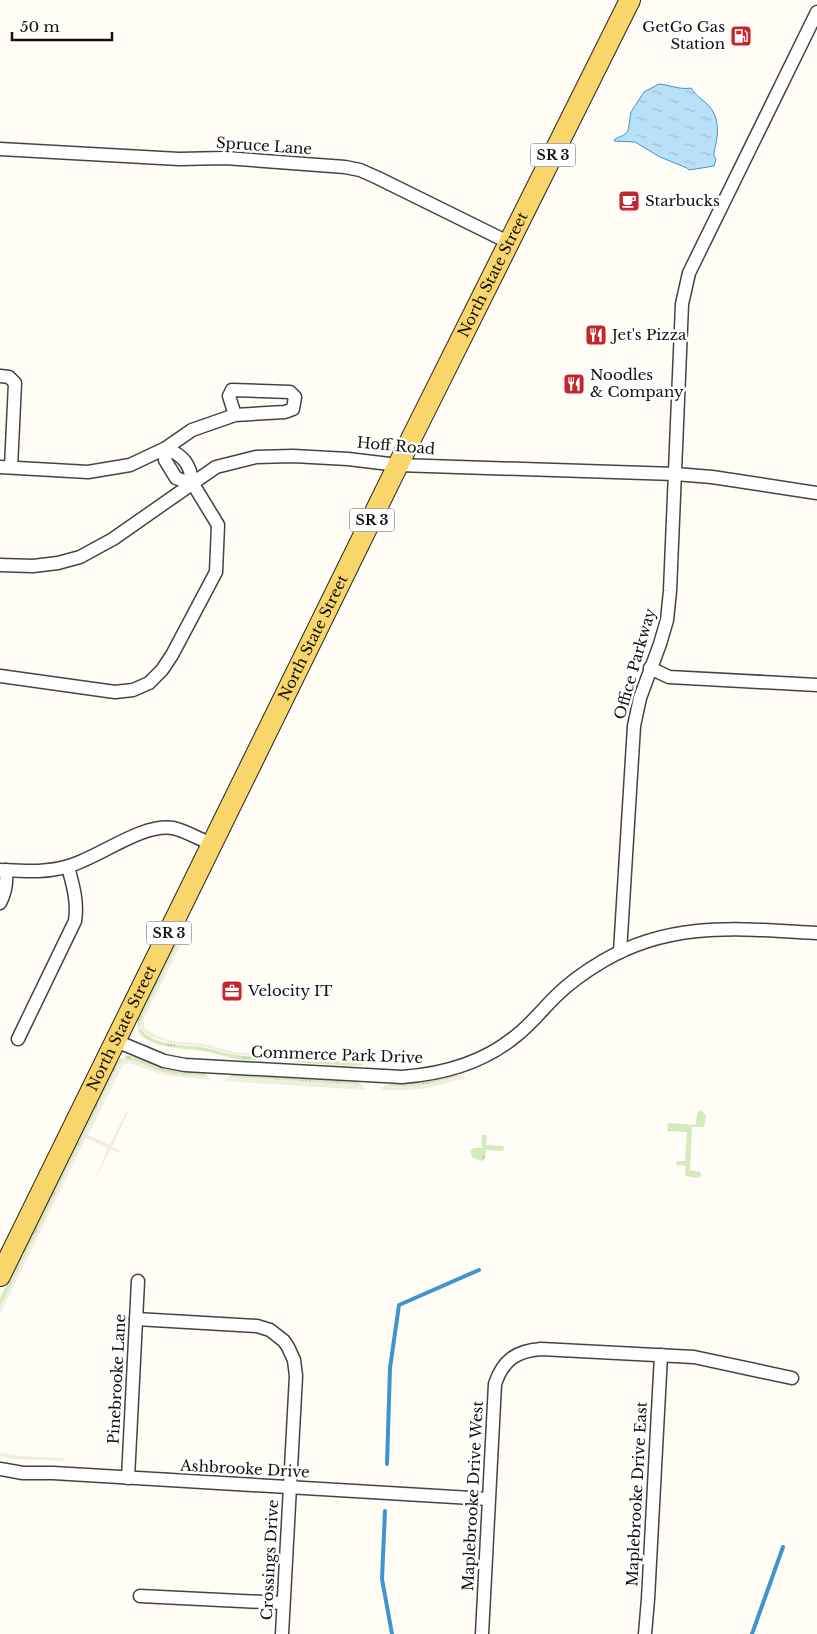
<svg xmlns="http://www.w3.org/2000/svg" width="817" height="1634" font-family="'Libre Baskerville',serif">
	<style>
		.grass { fill: url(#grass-tufts) }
		.plaza { fill: #f1ede2 }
		.water { fill: url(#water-ripples); stroke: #3f96cf }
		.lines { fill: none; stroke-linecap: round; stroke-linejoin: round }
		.stream { stroke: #3f96cf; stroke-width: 4 }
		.minor-casing { stroke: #444; stroke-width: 15 }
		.primary-casing { stroke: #222; stroke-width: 22 }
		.minor { stroke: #fff; stroke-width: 12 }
		.primary { stroke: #f9d66b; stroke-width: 20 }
		.labels { text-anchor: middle; stroke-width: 5; stroke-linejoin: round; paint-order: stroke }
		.shield { fill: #fff; stroke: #585858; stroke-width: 1 }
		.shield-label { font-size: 14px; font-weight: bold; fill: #111 }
		.poi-label { font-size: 15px; fill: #111; stroke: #fff; text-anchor: start }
		.street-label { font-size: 15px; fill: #111; stroke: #fff }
	</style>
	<defs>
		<pattern id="grass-tufts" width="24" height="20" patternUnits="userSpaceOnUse" patternTransform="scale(1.25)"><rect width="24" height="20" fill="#d5ebbd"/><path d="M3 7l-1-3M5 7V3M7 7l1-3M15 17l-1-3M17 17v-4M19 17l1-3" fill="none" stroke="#b6c8a1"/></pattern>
		<pattern id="water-ripples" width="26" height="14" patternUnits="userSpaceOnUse" patternTransform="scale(1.25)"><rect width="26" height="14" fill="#b9e0f7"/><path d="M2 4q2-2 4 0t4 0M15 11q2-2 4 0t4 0" fill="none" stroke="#9ebfd3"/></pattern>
	</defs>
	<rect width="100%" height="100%" fill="#fffdf5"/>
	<g class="grass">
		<polygon points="185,922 187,925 141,1019 140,1027 137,1027 138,1018"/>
		<path d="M141,1029C154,1047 187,1044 206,1048C216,1050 226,1054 236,1055C245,1057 255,1056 263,1057C250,1067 219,1053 203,1051C184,1048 150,1049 138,1031Z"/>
		<path d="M126,1056H131L169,1070L203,1073L208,1076C191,1077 172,1075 156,1070C146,1066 136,1060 126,1060Z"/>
		<polygon points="121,1058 123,1061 0,1307 0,1298 21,1257 22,1257 24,1254 23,1253 76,1143 78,1143 80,1139 78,1138 116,1063"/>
		<path d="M283,1058L358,1062L366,1063L360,1066C347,1065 290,1065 283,1058Z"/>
		<polygon points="233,1075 357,1082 363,1085 227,1077"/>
		<path d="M457,1075H462C437,1084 411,1089 384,1086L391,1084L424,1082Z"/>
		<polygon points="701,1110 706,1115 704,1127 692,1127 690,1170 700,1172 701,1176 698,1178 685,1176 686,1166 676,1165 677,1161 685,1161 687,1132 667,1131 668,1123 696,1125 697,1113"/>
		<polygon points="482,1135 487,1135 486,1145 504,1146 503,1151 486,1150 485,1159 482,1161 473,1158 470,1151 474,1148 482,1148"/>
	</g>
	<g class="plaza">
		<polygon points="187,925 190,926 143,1021 145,1029 158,1036 172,1041 205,1044 234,1052 266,1054 263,1057 237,1055 205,1047 171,1043 150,1036 141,1029 138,1031 137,1027 140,1026 141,1020"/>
		<polygon points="281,1054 289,1055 370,1059 366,1063 283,1058"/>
		<polygon points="126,1056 126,1060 132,1060 159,1071 175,1074 208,1076 210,1080 164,1075 129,1063 123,1065 88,1135 110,1145 126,1112 128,1112 112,1147 119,1150 118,1153 111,1149 93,1183 108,1148 86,1138 0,1314 0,1307 118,1065 122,1061 121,1058"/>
		<polygon points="462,1075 466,1078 428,1088 410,1090 381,1090 384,1086 420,1086"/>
		<polygon points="227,1077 363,1085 366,1090 223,1081"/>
		<polygon points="0,1453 20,1456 65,1458 64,1461 15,1459 0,1456"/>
	</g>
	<path class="water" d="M659,84C670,85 680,90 691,88C696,96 702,99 708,105C721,118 718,137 714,152V156L716,159L714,166L689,170L687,168L660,157L635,142L614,141L615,139L624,135L628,131L631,112L644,92Z"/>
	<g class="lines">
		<g class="stream">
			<polyline points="387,1464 390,1368 399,1305 479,1270"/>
			<polyline points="385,1511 382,1579 392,1634"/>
			<polyline points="752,1634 783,1547"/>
		</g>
		<g class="minor-casing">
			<g id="minor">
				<polyline points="0,149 179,159 225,158 345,167 360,170 378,178 510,243"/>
				<polyline points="0,376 9,377 15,383 11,467"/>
				<path d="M166,448C184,456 190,464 193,484L176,478L165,460Z"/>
				<polyline points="0,467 88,472 130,465 166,448 192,430 235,415 285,412 293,409 295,397 290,392 232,390 229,396 235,415"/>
				<polyline points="0,565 33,566 58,563 80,557 113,539 216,467 256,457 293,456 348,459 398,465 675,474 712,477 817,493"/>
				<polyline points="650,668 669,677 817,685"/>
				<polyline points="0,676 115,692 133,690 149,683 162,670 172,655 216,572 218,525 193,484"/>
				<path d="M0,870C23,871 47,873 69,866C100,857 142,823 173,828C184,830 201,840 212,844"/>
				<path d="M0,903C6,892 7,882 6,870"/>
				<polyline points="620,952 634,726 640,698 660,644 667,620 670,591 682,304 689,273 817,12"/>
				<path d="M18,1039L75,921C78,902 73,885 68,867"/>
				<path d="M116,1041L164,1061L185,1065L402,1077C444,1074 484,1063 517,1035C531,1024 542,1010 555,997C569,983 586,971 603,961C672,920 741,929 817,933"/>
				<polyline points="136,1319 257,1326 270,1330 284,1341 288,1347 294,1360 296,1376 282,1634"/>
				<polyline points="0,1469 23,1473 53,1473 488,1499"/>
				<polyline points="128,1478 138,1281"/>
				<polyline points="140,1596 283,1603"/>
				<path d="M482,1634L495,1384C503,1360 516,1351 541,1349L694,1357L792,1378"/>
				<polyline points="645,1634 648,1599 661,1355"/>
			</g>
		</g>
		<g class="primary-casing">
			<g id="primary">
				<path id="s1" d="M0,1276L398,465L630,0"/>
			</g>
		</g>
		<use href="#minor" class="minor"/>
		<use href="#primary" class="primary"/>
	</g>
	<defs>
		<g id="fuel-square" transform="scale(1.125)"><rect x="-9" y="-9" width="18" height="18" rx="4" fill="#c4262e" stroke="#fff"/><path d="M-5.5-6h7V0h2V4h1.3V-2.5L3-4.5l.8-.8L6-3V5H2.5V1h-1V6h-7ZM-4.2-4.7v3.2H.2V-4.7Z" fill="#fff"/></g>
		<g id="cafe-square" transform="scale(1.125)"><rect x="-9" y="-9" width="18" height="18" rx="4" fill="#c4262e" stroke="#fff"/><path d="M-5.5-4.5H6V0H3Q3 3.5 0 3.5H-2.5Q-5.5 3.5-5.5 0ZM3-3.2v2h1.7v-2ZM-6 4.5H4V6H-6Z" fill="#fff"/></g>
		<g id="restaurant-square" transform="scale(1.125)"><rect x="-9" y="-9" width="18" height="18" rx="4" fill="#c4262e" stroke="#fff"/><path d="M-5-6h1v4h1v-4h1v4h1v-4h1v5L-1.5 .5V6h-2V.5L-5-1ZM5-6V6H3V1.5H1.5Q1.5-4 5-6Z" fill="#fff"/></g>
		<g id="office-square" transform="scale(1.125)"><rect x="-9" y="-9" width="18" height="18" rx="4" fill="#c4262e" stroke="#fff"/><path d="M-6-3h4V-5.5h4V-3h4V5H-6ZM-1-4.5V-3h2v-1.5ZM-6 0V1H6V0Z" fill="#fff"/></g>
	</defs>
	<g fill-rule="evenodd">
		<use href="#fuel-square" x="741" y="36"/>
		<use href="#cafe-square" x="629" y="201"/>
		<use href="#restaurant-square" x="596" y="335"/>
		<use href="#restaurant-square" x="574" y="384"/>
		<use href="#office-square" x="232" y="991"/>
	</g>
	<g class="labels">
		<g class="shield">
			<rect x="530.5" y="143.5" width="45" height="23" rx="4"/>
			<rect x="349.5" y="508.5" width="45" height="23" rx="4"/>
			<rect x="146.5" y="921.5" width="45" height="23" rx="4"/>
		</g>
		<g class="shield-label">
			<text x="553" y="160">SR 3</text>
			<text x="372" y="525">SR 3</text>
			<text x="169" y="938">SR 3</text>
		</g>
		<g class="poi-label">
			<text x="725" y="32" text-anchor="end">GetGo Gas<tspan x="725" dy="17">Station</tspan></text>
			<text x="645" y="206">Starbucks</text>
			<text x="612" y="340">Jet's Pizza</text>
			<text x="590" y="380">Noodles<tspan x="590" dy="17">&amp; Company</tspan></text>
			<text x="248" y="996">Velocity IT</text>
		</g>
		<g class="street-label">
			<text transform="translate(264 146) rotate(4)" y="5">Spruce Lane</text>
			<text dy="5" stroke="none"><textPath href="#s1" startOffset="1116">North State Street</textPath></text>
			<text transform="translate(396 446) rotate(5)" y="5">Hoff Road</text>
			<text dy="5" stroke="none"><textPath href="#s1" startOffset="711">North State Street</textPath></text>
			<text transform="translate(635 664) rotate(-74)" y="5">Office Parkway</text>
			<text dy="5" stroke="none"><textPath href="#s1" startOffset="276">North State Street</textPath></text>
			<text transform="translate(337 1055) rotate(2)" y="5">Commerce Park Drive</text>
			<text transform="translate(117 1379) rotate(-87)" y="5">Pinebrooke Lane</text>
			<text transform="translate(245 1469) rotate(3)" y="5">Ashbrooke Drive</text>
			<text transform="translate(637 1494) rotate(-87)" y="5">Maplebrooke Drive East</text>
			<text transform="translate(473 1496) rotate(-87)" y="5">Maplebrooke Drive West</text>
			<text transform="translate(270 1560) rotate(-87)" y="5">Crossings Drive</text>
		</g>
	</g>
	<path d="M12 32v8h100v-8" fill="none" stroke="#111111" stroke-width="2.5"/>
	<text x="20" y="32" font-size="15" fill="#111111" stroke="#ffffff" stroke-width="4" paint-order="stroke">50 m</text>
</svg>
